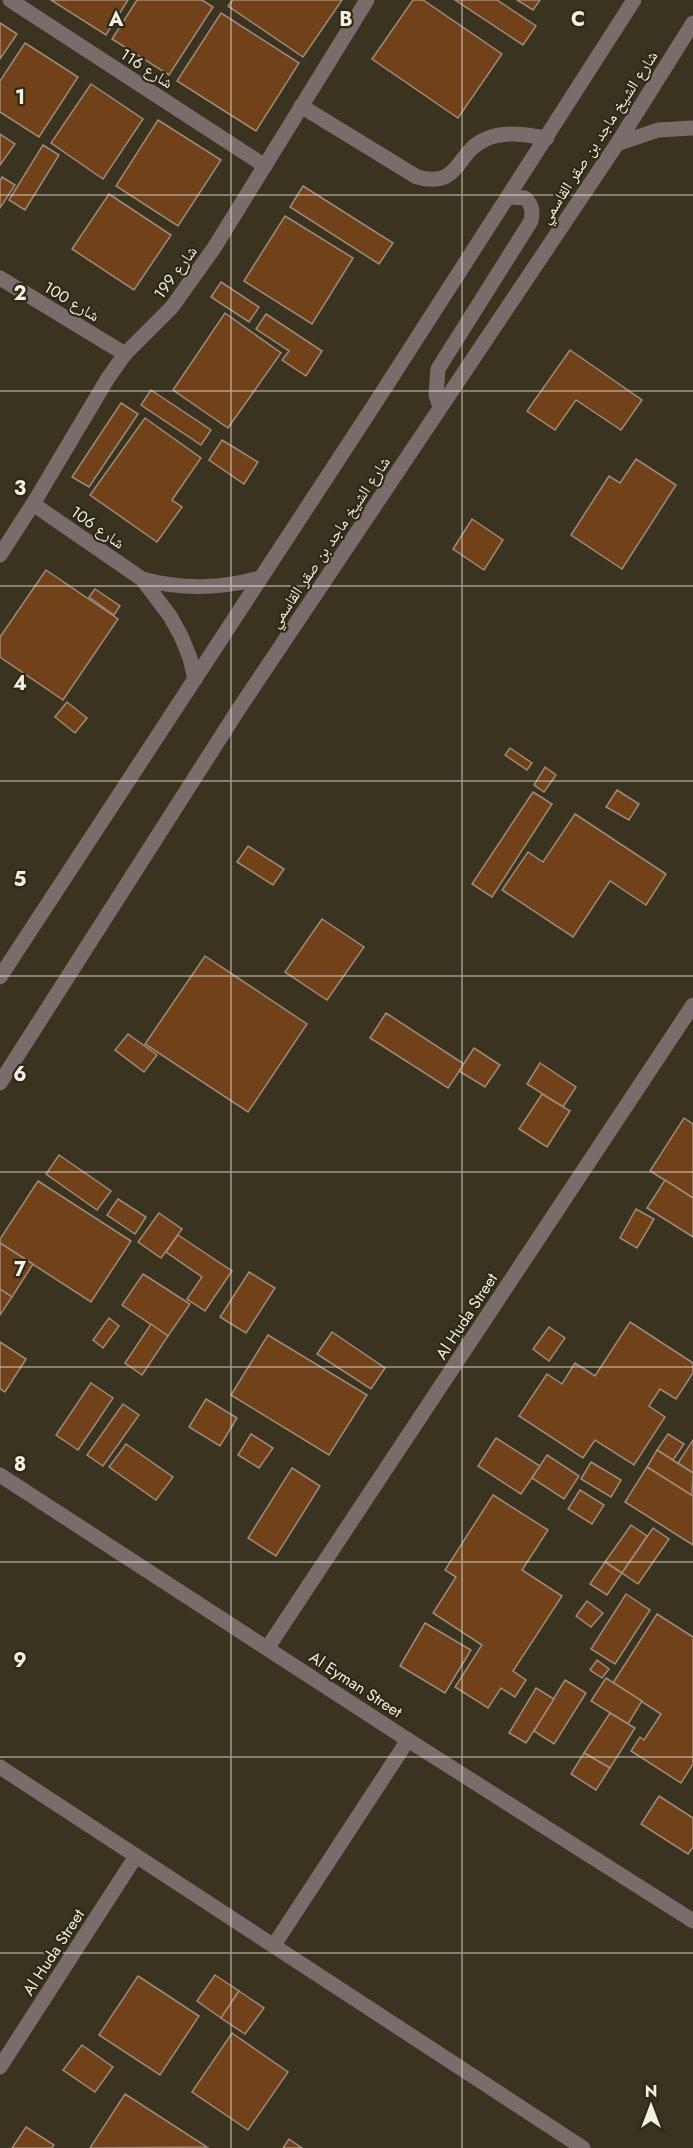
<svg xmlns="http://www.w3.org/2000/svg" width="693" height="2148" font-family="Jost,'Noto Naskh Arabic',sans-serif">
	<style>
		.building { fill: #714219; stroke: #9f8a7c; stroke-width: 1.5 }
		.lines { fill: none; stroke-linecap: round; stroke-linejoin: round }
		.service { stroke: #786d6b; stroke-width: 15 }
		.minor { stroke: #786d6b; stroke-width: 15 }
		.tertiary { stroke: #786d6b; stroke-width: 15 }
		.grid { fill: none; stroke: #f2efe3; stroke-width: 1.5; stroke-opacity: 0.55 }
		.labels { text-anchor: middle; stroke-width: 4.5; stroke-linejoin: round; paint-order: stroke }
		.street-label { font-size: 16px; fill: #f2efe3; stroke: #2e2916 }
		.grid-label { font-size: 20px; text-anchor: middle; font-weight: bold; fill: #f2efe3; stroke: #2e2916; stroke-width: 4.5; stroke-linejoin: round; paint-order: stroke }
	</style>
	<rect width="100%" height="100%" fill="#393320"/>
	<g class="building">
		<polygon points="51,0 128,0 106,35"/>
		<polygon points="137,0 202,0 213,7 169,75 112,39"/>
		<polygon points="233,0 342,0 303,57 228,6"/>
		<polygon points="413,0 423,0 502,54 458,118 372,59"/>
		<polygon points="455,0 497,0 536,26 523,45"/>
		<polygon points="517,0 540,0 533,10"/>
		<polygon points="221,13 299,63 256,131 177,81"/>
		<polygon points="0,23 17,34 0,59"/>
		<polygon points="25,43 78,77 39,137 0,112 0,81"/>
		<polygon points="91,84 143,119 103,179 51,143"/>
		<polygon points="158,120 221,160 178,226 116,186"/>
		<polygon points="0,134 15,144 0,165"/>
		<polygon points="43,145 59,155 25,210 9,200"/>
		<polygon points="2,177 15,185 0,208 0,181"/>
		<polygon points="303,186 393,243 379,264 290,207"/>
		<polygon points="109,194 171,235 134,290 72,249"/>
		<polygon points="285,216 353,258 312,324 244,281"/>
		<polygon points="221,282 259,307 249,322 211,297"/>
		<polygon points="225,313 281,353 228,428 173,390"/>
		<polygon points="266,314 322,351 306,376 282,360 289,351 256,329"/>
		<polygon points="570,350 642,400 621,430 576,400 555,430 527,411"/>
		<polygon points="151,390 211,430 201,445 141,405"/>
		<polygon points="121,403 138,414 89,487 72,477"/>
		<polygon points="145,418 201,458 172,500 182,507 157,542 90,495"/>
		<polygon points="222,440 258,462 244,484 209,460"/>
		<polygon points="636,459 676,485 622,569 571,535 609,476 620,483"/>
		<polygon points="472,519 503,540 484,570 453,549"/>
		<polygon points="46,570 118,619 63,700 0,657 0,637"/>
		<polygon points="95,589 120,606 114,615 89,597"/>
		<polygon points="67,702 87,718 75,733 55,717"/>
		<polygon points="510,748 532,763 527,770 505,755"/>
		<polygon points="545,767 556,775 544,792 534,785"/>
		<polygon points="617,790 639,804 629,820 606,807"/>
		<polygon points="533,792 552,804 492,897 472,884"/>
		<polygon points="575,814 666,874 646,905 610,881 573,937 502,890 528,852 543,862"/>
		<polygon points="248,846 284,869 273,885 237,862"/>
		<polygon points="322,919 364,947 327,1000 285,972"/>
		<polygon points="205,956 307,1024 248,1112 145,1044"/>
		<polygon points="386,1013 464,1064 448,1088 370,1038"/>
		<polygon points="128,1034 157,1055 144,1072 115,1050"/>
		<polygon points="474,1048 500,1065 485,1087 459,1071"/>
		<polygon points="540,1063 576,1087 563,1107 527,1084"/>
		<polygon points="542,1094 570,1111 547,1147 519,1129"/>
		<polygon points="684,1118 693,1124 693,1198 650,1171"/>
		<polygon points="59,1155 111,1191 97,1210 46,1174"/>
		<polygon points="665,1180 693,1198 693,1237 647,1208"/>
		<polygon points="38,1181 131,1241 91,1302 0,1243 0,1239"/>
		<polygon points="118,1199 146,1217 135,1234 107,1215"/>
		<polygon points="636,1209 654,1219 637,1248 620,1238"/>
		<polygon points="159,1213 182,1229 161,1258 138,1242"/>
		<polygon points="178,1235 232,1271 205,1311 187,1299 202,1277 166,1252"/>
		<polygon points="0,1243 33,1264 12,1297 0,1289"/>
		<polygon points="249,1272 275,1288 246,1333 220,1317"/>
		<polygon points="143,1274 190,1304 168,1336 122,1305"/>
		<polygon points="0,1289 12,1297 0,1315"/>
		<polygon points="109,1318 119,1326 103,1348 93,1340"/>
		<polygon points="630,1322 693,1363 693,1373 676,1399 660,1389 649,1406 665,1417 634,1465 595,1440 583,1458 519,1416 547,1374 562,1384 575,1363 595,1376"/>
		<polygon points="151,1324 168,1336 142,1375 125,1363"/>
		<polygon points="549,1327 565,1338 549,1361 533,1349"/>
		<polygon points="332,1332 385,1368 371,1389 317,1354"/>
		<polygon points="268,1335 367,1395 329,1455 231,1395"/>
		<polygon points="0,1342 26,1359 5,1392 0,1389"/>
		<polygon points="91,1383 113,1398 78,1450 56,1435"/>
		<polygon points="206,1399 237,1418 220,1446 189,1427"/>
		<polygon points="123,1404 139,1415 103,1466 87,1455"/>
		<polygon points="251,1434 273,1448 259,1468 238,1455"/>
		<polygon points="668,1434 684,1444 673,1460 657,1450"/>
		<polygon points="496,1438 540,1466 521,1494 478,1466"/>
		<polygon points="693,1440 693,1473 678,1463"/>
		<polygon points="126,1444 173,1477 156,1500 109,1467"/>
		<polygon points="657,1450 693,1473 692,1496 647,1467"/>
		<polygon points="547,1455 579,1476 564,1499 532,1478"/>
		<polygon points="591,1462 621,1480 611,1497 581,1479"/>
		<polygon points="647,1467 693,1496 693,1545 625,1502"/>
		<polygon points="292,1468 320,1486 276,1556 248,1538"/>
		<polygon points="580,1490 604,1505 592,1524 568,1509"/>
		<polygon points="493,1495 548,1530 522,1570 562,1596 513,1671 526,1680 515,1697 501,1688 488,1708 455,1687 482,1645 433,1613 456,1577 445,1570"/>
		<polygon points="631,1525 647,1536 622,1573 605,1562"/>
		<polygon points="653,1528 669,1539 638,1584 622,1573"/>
		<polygon points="605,1562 622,1573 607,1595 590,1584"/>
		<polygon points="626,1594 650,1610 615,1664 591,1649"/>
		<polygon points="587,1601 603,1613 591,1627 576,1616"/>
		<polygon points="657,1614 693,1637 693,1764 681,1783 631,1751 640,1737 644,1740 661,1714 613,1683"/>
		<polygon points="425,1623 471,1650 445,1693 400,1666"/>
		<polygon points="597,1660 609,1669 602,1678 590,1670"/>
		<polygon points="606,1678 642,1701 628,1724 591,1701"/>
		<polygon points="565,1680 586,1693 554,1744 534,1731"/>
		<polygon points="536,1688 554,1699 526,1743 509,1733"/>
		<polygon points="610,1713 635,1728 610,1768 584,1753"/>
		<polygon points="584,1753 610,1768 596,1790 571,1774"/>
		<polygon points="659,1796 693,1818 693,1847 688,1854 641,1824"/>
		<polygon points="215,1975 239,1991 221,2018 197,2001"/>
		<polygon points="138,1976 199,2016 160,2075 99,2035"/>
		<polygon points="239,1991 264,2008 245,2034 221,2018"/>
		<polygon points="232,2033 288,2072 248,2130 192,2092"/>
		<polygon points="82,2045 113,2067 95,2092 63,2070"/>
		<polygon points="125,2094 207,2147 90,2148"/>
		<polygon points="26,2127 54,2145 52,2148 12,2148"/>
		<polygon points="289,2139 302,2148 283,2148"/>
	</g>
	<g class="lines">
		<path class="service" d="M301,106L417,177C461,189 455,152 486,139C506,130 527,135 547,138"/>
		<g class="minor">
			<polyline points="10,0 265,166"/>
			<polyline points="617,144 658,130 693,128"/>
			<polyline points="0,278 125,354"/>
			<polyline points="33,504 142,579 170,616 181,636 190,658 195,679"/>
			<polyline points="0,555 33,504 108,378 125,354 172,307 214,248 367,0"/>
			<path d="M142,579C183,590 220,589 260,578"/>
			<polyline points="0,1475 408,1740 693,1921"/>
			<polyline points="268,1647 693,1005"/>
			<polyline points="0,1767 583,2148"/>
			<polyline points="274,1945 408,1740"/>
			<polyline points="0,2067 136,1856"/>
		</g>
		<g class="tertiary">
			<path d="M440,407L436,395L438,369L531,221C533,211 532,205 525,198L508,197"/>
			<polyline points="0,977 374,405 634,0"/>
			<polyline points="0,1083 238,710 617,144 693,23"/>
		</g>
	</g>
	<path class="grid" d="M231,0V2148M462,0V2148M0,195H693M0,391H693M0,586H693M0,781H693M0,976H693M0,1172H693M0,1367H693M0,1562H693M0,1757H693M0,1953H693"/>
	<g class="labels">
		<g class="street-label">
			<text transform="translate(147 68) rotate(33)" y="6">شارع 116</text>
			<text transform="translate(598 137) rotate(-57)" y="6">شارع الشيخ ماجد بن صقر القاسمي</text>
			<text transform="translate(175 272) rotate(-54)" y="6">شارع 199</text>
			<text transform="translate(72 301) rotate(31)" y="6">شارع 100</text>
			<text transform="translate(98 527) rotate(35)" y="6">شارع 106</text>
			<text transform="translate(329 542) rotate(-56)" y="6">شارع الشيخ ماجد بن صقر القاسمي</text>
			<text transform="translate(466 1316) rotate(-57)" y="6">Al Huda Street</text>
			<text transform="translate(356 1684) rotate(33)" y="6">Al Eyman Street</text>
			<text transform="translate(53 1952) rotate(-57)" y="6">Al Huda Street</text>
		</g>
	</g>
	<g class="grid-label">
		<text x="116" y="26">A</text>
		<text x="346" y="26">B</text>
		<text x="578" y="26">C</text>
		<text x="20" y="104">1</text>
		<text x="20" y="300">2</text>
		<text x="20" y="495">3</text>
		<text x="20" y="690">4</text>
		<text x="20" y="886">5</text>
		<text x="20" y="1081">6</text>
		<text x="20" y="1276">7</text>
		<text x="20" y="1471">8</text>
		<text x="20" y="1667">9</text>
	</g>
	<g transform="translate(651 2106)" stroke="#2e2916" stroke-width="4.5" paint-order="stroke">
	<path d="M0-4.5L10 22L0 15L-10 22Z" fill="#f2efe3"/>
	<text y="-9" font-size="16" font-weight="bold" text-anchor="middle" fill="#f2efe3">N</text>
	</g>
</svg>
